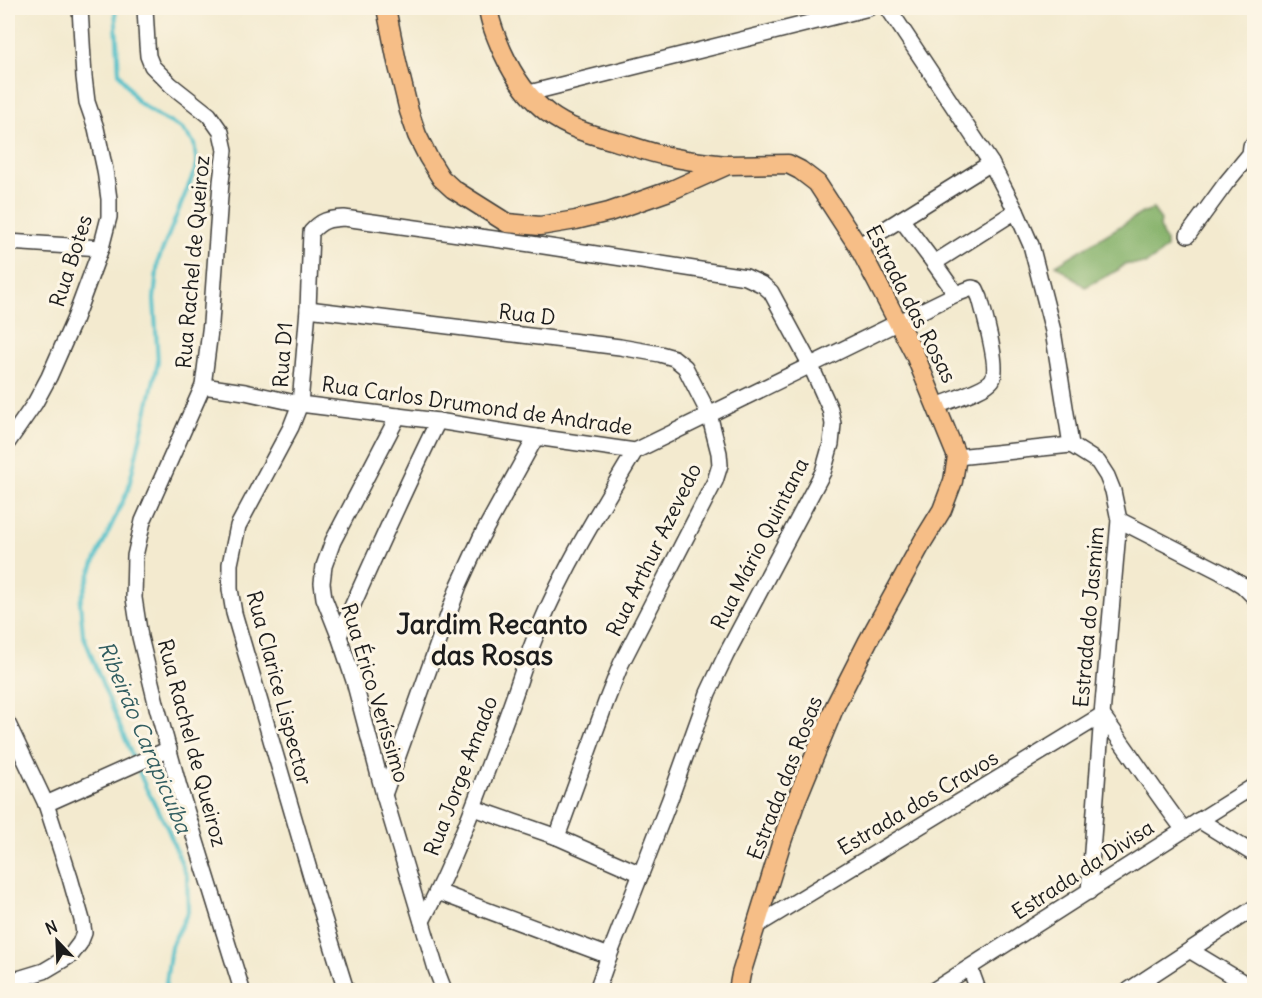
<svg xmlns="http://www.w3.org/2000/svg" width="1262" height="998" font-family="Delius,sans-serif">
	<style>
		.forest { fill: #84b169; stroke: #506642; stroke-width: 1.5 }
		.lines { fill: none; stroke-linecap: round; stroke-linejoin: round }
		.stream { stroke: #52c0c9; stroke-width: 4 }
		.minor-casing { stroke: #3c3b37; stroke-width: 18 }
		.major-casing { stroke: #3c3b37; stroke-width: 21 }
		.minor { stroke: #fff; stroke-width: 15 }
		.major { stroke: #f6be87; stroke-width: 18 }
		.labels { text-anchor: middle; stroke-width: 6; stroke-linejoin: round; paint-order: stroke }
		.street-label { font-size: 21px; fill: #1c1c1c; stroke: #fcf5e5 }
		.water-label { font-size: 22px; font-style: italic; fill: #325e61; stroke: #fcf5e5 }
		.district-label { font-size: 27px; font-weight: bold; fill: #1c1c1c; stroke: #fcf5e5 }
	</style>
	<rect width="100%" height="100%" fill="#fcf5e5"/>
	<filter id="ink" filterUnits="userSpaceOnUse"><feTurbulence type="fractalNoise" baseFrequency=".0167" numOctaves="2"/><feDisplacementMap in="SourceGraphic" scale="12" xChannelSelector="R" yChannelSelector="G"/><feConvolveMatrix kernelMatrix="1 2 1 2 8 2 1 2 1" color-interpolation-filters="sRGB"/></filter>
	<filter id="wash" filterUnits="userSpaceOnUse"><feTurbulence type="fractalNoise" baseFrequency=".008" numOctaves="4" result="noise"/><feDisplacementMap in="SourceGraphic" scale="24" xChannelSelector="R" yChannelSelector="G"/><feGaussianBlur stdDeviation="1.35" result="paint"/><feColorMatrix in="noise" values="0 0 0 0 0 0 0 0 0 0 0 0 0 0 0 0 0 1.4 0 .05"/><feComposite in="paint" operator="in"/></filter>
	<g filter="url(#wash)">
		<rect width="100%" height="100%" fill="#f3eacf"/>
		<polygon class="forest" points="1153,209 1161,220 1160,227 1162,234 1166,242 1166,248 1158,256 1145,264 1125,264 1118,270 1085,287 1056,265 1142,213"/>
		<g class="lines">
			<g class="stream">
				<polyline points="115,8 119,73 137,101 158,116 181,128 194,143 197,165 158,261 154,299 158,362 128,490 94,563 80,602 83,634 102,683 134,760"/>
				<polyline points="137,767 146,788 167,827 187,877 188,912 171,946 165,990"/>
			</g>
		</g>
	</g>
	<g filter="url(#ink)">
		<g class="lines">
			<g class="minor-casing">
				<g id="minor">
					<polyline points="145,8 147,44 148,56 152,66 171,85 209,115 221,132 225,150 221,182 211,323 203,386 143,521 135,556 134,598 140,637 157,707 179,787 242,990"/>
					<polyline points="888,8 991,163 1016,211 1031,245 1053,331 1071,445"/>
					<polyline points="529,93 869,8"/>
					<polyline points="901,219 934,263 956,294"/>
					<polyline points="1188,235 1226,183 1250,154 1251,146"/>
					<polyline points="8,242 101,248"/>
					<polyline points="858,246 991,163"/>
					<polyline points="934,263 1016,211"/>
					<polyline points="308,309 620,347 660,354 674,358 685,367 709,414 719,453 720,465 715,481 621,664 606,702 557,837"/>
					<path d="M203,386L245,392L300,404L438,421L536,437L635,451L956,294L972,288L976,289L980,298C984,313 1000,369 992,380C986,389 948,401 937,406"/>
					<polyline points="398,416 333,541 324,566 322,583 324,598 339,636 354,681 384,795 436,969 444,990"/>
					<polyline points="8,442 35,403 49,377 75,318 101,248 109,217 109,199 105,170 96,128 87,102 84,77 80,8"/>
					<polyline points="957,457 1071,445 1098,462 1107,476 1113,491 1119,520 1102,715 1089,892"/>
					<polyline points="1119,520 1221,572 1242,585 1254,597"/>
					<path d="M339,636C371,564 403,492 438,421"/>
					<polyline points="8,724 46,804 70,878 82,920 84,933 80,943 71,955 44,971 18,979 8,977"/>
					<polyline points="384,795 459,585 481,537 536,437"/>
					<polyline points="46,804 169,749"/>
					<polyline points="474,808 557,837 641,874"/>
					<polyline points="1199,820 1254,854"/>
					<polyline points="438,892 609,956"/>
					<path d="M422,921C459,852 484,778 511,705C520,680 528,653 539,628C565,566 600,509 635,451"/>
					<path d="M756,926L1102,715C1130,753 1155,792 1184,830"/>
					<polyline points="1191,951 1254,989"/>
					<polyline points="970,968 978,990"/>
					<path d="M346,990L315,890L234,613L230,589V564L238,526L291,427L300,404L308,309L311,232C322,220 328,219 344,218L531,244L746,277L763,285L771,292L810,364L830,409L833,424L831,444L823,472L726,655L708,693L670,799L609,956L597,990"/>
					<polyline points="934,990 1184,830 1254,786"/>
					<polyline points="1129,990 1254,908"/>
				</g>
			</g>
			<g class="major-casing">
				<g id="major">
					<polyline points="386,8 397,62 409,111 417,135 428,157 441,178 453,189 507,223 540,226 576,220 609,212 672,190 728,165 788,164 800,170 817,183 858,246 915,355 957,457 953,481 942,510 923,541 868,641 835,706 796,801 782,841 741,974 738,990"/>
					<path d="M488,8C490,23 496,37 502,51C512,73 528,98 548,113C567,128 592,135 615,141C632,146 650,153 667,156C687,161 707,163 726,165"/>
				</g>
			</g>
			<use href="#minor" class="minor"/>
			<use href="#major" class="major"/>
		</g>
	</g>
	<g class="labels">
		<g class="street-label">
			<text transform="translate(71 261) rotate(-72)" y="7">Rua Botes</text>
			<text transform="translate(193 262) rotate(-85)" y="7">Rua Rachel de Queiroz</text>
			<text transform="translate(911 304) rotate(63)" y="7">Estrada das Rosas</text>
			<text transform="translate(527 315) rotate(7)" y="7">Rua D</text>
			<text transform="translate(283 355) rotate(-86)" y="7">Rua D1</text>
			<text transform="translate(477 406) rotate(8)" y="7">Rua Carlos Drumond de Andrade</text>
			<text transform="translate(760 544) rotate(-63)" y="7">Rua Mário Quintana</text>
			<text transform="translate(654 550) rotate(-64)" y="7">Rua Arthur Azevedo</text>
			<text transform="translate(1089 617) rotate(-85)" y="7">Estrada do Jasmim</text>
			<text transform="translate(279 688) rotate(75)" y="7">Rua Clarice Lispector</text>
			<text transform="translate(375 693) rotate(73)" y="7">Rua Érico Veríssimo</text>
			<text transform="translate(192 743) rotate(75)" y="7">Rua Rachel de Queiroz</text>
			<text transform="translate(461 776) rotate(-69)" y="7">Rua Jorge Amado</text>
			<text transform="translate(785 778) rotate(-69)" y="7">Estrada das Rosas</text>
			<text transform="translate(918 803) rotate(-31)" y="7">Estrada dos Cravos</text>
			<text transform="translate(1083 870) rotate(-33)" y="7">Estrada da Divisa</text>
		</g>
		<g class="water-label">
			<text transform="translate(145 737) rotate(67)" y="8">Ribeirão Carapicuíba</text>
		</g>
		<g class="district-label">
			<text x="492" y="634">Jardim Recanto<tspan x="492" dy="31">das Rosas</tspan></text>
		</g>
	</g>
	<rect width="1262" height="998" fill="none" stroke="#fcf5e5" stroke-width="30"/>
	<g transform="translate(57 941) rotate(337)" stroke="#fcf5e5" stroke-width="4.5" paint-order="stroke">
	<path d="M0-4.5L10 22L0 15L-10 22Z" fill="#1c1c1c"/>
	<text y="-9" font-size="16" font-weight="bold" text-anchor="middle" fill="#1c1c1c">N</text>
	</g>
</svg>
